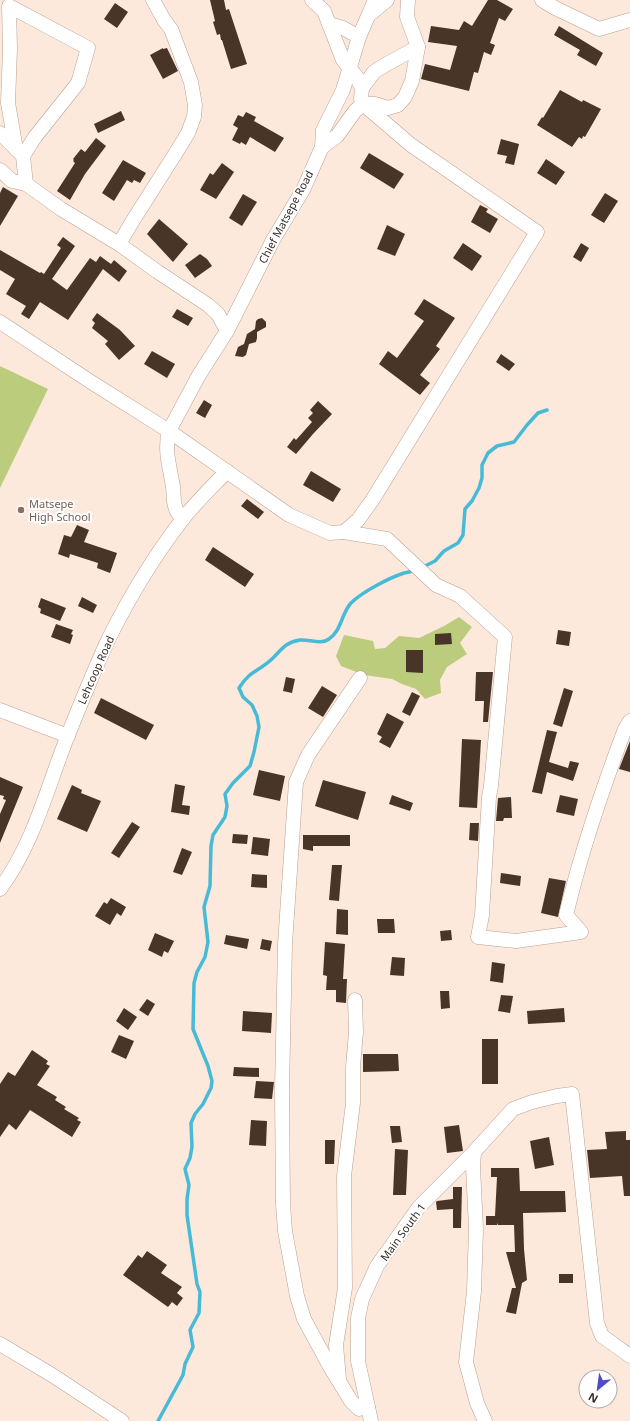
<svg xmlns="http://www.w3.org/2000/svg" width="630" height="1421" font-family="'Noto Sans',sans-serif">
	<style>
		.green { fill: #bbcd7d }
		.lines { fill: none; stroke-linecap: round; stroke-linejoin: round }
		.stream { stroke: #47bad8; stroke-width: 3.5 }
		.building { fill: #493528 }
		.minor-casing { stroke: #b9a191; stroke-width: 15 }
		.minor { stroke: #fff; stroke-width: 14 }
		.education-dot { fill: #8d6e63; stroke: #fff; stroke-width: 1.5 }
		.labels { text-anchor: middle; stroke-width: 4; stroke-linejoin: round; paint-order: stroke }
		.street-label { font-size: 11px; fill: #362c26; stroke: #fff }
		.education-label { font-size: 11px; fill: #785e54; stroke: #fff; text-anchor: start }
	</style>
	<rect width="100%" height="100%" fill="#fde9db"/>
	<g class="green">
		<polygon points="0,366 48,389 0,488"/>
		<polygon points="459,617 472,627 460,643 467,654 447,667 440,680 441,693 425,699 416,689 402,684 392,679 364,675 341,666 336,656 344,635 373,641 375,649 385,648 399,636 419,638 444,626"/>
	</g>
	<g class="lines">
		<g class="stream">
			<polyline points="423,567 435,561 444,551 458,543 463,535 465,509 472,501 479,488 482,478 482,465 488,453 497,446 514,442 527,425 538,413 547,410"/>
			<path d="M158,1421L183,1375L185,1364L193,1347L190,1330L199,1313L200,1292L197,1284L187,1215V1199L189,1185L185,1169L190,1158L192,1147L191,1123L195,1114L203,1104L211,1088L212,1081L208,1066L193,1029L194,983L197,972L205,957L208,942L204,907L210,886L211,846L213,835L225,817L227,806L225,794L233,783L250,766L254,752L259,727L257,716L252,705L243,697L239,688C250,670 260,671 273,658C282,649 286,642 300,640C309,639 321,645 329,639C342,630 341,614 351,603C362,592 389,578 404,573C408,572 412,572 415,570"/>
		</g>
	</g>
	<g class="building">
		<polygon points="210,0 224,0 226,10 229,9 247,64 231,69 222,40 221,40 220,34 217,35 213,22 215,21"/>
		<polygon points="488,0 497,0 513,9 505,21 499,18 490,43 495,45 491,55 484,52 478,73 474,72 469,91 421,79 425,64 450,70 457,46 428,42 431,26 459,30 464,21 472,26"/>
		<polygon points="115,3 128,12 117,28 104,19"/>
		<polygon points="559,26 603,53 596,66 577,55 580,50 554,35"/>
		<polygon points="163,48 163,49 167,48 178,71 163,79 150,55"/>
		<polygon points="560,90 582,102 583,100 601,109 585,137 583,136 582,139 579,137 572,147 537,125 542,117 543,118"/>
		<polygon points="121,111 125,120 98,133 94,124"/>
		<polygon points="246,112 256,117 254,121 284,138 275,152 250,137 246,145 241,142 240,144 232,140 238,128 233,125 238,115 243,117"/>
		<polygon points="96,138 106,146 85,174 70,200 57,191 75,163 73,161 74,160 73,159 81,149 85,152"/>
		<polygon points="501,139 519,144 514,165 505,163 507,156 497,154"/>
		<polygon points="369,153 404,174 394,189 360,168"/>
		<polygon points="546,159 565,172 556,185 537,173"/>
		<polygon points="123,160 146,173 140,183 134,180 132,183 127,180 114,201 102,193"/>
		<polygon points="222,163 234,172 216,199 200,190 210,173 213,175"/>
		<polygon points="3,187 18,196 0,226 0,193"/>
		<polygon points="605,193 618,201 604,223 591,215"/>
		<polygon points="243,194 257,202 242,226 229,218"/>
		<polygon points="480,205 488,209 486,212 498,219 490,233 471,222"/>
		<polygon points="159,219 188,244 173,262 147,234"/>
		<polygon points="387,225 405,234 395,256 377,249"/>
		<polygon points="63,237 75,246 52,279 67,290 90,258 96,262 100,256 111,264 114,260 127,271 119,282 103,269 68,320 40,302 29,319 21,314 26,306 6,294 15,279 0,270 0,250 40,273 41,272 44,274 61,248 57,245"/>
		<polygon points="463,243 482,256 472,271 453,258"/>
		<polygon points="581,243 589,248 581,262 573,257"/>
		<polygon points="200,254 207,259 212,266 195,278 185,265"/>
		<polygon points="424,299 455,318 436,346 440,349 420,375 430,383 420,395 379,364 388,351 397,358 424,321 414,314"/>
		<polygon points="177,309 193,318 188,326 172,317"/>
		<polygon points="97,313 120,330 135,346 119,360 105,344 108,341 92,328 95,323 92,320"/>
		<polygon points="262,318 266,322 266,327 257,332 257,338 256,342 249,344 246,355 243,357 235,356 238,347 244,344 247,334 255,329 256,321 258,319"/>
		<polygon points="152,351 175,364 167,378 144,364"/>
		<polygon points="501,354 515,364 509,371 496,362"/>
		<polygon points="204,400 212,405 205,418 196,413"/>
		<polygon points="318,401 332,414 313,434 296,454 287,447 294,438 296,440 312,422 308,418 313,413 310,410"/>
		<polygon points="311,471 341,489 333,502 303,485"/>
		<polygon points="247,499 264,512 258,519 241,506"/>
		<polygon points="77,525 89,530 84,542 117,553 110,573 97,568 98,563 70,554 69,558 58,554 64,535 71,537"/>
		<polygon points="213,547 254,574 245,587 205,560"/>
		<polygon points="82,597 97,605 93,613 78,606"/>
		<polygon points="41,598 66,608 60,621 40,613 41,609 38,607"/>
		<polygon points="56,624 73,630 71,634 73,635 70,644 51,637"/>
		<polygon points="558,630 571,632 569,646 556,644"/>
		<polygon points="451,633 452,644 435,645 435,634"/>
		<polygon points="406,650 423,650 423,673 406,672"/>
		<polygon points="476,672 493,672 488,722 483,722 484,701 475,701"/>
		<polygon points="286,677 295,679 292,693 283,691"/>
		<polygon points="322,686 337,695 323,717 308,708"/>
		<polygon points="564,688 573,691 562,727 553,724"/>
		<polygon points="412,692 420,696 410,716 402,712"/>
		<polygon points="101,698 154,725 146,740 94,713"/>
		<polygon points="387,713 404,722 390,748 379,742 382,737 377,734"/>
		<polygon points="547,730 557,732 549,762 568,768 570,761 579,763 573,781 547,772 542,794 532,792"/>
		<polygon points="462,739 481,740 477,808 459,807"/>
		<polygon points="630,741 630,772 619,769"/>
		<polygon points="259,770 285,776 280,801 253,795"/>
		<polygon points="0,777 23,787 0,843 0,814 6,800 3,799 4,796 0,795"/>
		<polygon points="323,780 366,792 358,820 315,806"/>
		<polygon points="175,784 185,786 182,805 190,806 189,815 171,812"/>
		<polygon points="72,785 82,790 81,793 101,801 87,832 57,819"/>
		<polygon points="392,795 413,803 410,811 389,804"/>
		<polygon points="560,795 578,799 574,816 556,812"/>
		<polygon points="511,797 512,818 504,818 503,821 496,821 498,798"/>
		<polygon points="132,822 140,827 119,858 111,853"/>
		<polygon points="470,823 479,823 478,841 469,840"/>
		<polygon points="233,834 248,835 247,844 232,843"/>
		<polygon points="303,835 350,835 350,846 313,846 313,851 303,849"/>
		<polygon points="253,837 270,839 268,856 251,854"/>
		<polygon points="182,848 192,852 182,875 173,872"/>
		<polygon points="332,865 342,865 339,901 329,900"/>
		<polygon points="501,873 521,876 520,886 500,883"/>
		<polygon points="252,874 267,875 267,888 251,887"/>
		<polygon points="549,878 566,881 558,917 541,913"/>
		<polygon points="111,898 126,907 121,916 117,913 110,925 95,916 104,902 107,904"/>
		<polygon points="337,909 348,910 348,935 336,934"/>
		<polygon points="377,919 394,919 395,933 378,933"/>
		<polygon points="451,930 452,940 441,941 440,931"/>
		<polygon points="155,933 174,941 168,953 164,951 162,957 148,950"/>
		<polygon points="226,935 249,939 247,949 224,944"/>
		<polygon points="262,939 272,941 270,951 260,949"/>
		<polygon points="325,942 345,944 343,979 347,979 346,1003 336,1002 336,990 326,990 327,976 323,975"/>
		<polygon points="392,957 405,958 404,976 390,975"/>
		<polygon points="492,962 505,964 503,983 490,981"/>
		<polygon points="440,991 449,991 450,1008 441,1009"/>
		<polygon points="501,995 513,996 510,1013 498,1011"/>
		<polygon points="147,999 155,1004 148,1016 139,1010"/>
		<polygon points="124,1008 137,1017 128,1030 116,1021"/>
		<polygon points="564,1008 565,1022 528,1024 527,1011"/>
		<polygon points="243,1011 272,1013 271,1033 242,1031"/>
		<polygon points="119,1035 134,1041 126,1059 111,1052"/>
		<rect x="482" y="1039" width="16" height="45"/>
		<polygon points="32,1050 48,1061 46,1064 50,1066 37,1085 57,1097 55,1100 66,1107 64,1109 79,1118 77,1120 81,1122 72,1137 30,1110 16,1130 9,1124 0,1137 0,1084 8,1072 15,1076"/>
		<polygon points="363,1054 398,1054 399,1071 363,1072"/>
		<polygon points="234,1067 259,1068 259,1077 233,1076"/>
		<polygon points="256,1081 274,1082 272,1099 254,1098"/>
		<polygon points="251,1120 267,1121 266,1146 249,1145"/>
		<polygon points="459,1125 463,1151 447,1153 444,1127"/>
		<polygon points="390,1126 400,1126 402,1142 392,1143"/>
		<polygon points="626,1131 626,1140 630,1140 630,1196 624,1196 622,1176 590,1178 587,1150 607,1149 605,1132"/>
		<polygon points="549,1137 554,1165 535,1169 530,1141"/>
		<polygon points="325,1140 335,1140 334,1164 325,1164"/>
		<polygon points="395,1149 408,1150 406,1195 393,1195"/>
		<polygon points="491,1168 519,1168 520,1191 565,1191 566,1212 523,1213 524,1249 527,1280 522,1283 516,1314 506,1312 512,1288 516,1288 506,1252 515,1252 514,1225 498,1225 498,1223 497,1225 486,1225 486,1216 495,1216 497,1177 491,1177"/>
		<polygon points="453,1187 462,1187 461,1228 453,1228 453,1209 437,1210 436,1202 437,1201 453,1199"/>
		<polygon points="147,1251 167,1265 161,1273 182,1287 177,1293 183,1298 177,1306 172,1302 168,1307 123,1275 138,1255 142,1258"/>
		<rect x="559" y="1274" width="14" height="9"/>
	</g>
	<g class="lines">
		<g class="minor-casing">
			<g id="minor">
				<polyline points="312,0 324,11 343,60 356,76 362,88 361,99 363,104 375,104 388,108 398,105 405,97 412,81 418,47 407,17 408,0"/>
				<polyline points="542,0 555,8 599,29 630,20"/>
				<polyline points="370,14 387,0"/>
				<polyline points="329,24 343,28 359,37"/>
				<polyline points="362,88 374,72 385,65 418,47"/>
				<polyline points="0,133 16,149"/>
				<polyline points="23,156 16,149 8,103 10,49 9,6 88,48 78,83 35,137 23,156 26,184"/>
				<polyline points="0,170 12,181 26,184 61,209 119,244 158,272 208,305 218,314 227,331"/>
				<polyline points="119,244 132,222 177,151 188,133 194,117 195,105 191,82 171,29 164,20 153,0"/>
				<polyline points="0,322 91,382 169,431 289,515 330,533 344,532 358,520 373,499 537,232 411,145 363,104 355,111 337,136 322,147"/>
				<path d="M183,519C179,515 176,511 175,506C173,500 174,493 173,487C170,467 164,451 169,431L199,375L227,331L273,240L303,190L322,147L323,130L343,90L359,37L375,0"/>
				<path d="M344,532L387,539L436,585L460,596L505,637L491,786L489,797L482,915L478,937L516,941L581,932L566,915C581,852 602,790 625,729L630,721"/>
				<polyline points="360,678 308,755 296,782 285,944 282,1090 283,1204 285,1231 297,1296 304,1319 329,1365 351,1401 359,1409 368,1407"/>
				<polyline points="0,710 68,736"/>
				<path d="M0,889C34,843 47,788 68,735C81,703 94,670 109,638C129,598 155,555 182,520C195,503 212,487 227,471"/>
				<polyline points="474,1152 473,1167 476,1229 474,1291 466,1362 477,1403 485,1421"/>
				<polyline points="0,1344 52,1375 122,1421"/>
				<polyline points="339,1379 336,1345 345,1288 344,1176 353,1103 353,1067 356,1032 355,1000"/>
				<polyline points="371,1421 358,1361 358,1318 362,1299 377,1266 419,1207 474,1152 513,1109 532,1102 557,1096 572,1094 597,1323 602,1336 630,1356"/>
			</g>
		</g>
		<use href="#minor" class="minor"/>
	</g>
	<circle class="education-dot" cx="21" cy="510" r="4"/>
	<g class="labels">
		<g class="street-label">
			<text transform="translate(286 217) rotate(-62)" y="4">Chief Matsepe Road</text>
			<text transform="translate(96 670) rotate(-66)" y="4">Lehcoop Road</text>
			<text transform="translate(403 1232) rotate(-54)" y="4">Main South 1</text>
		</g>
		<g class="education-label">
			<text x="29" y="508">Matsepe<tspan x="29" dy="13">High School</tspan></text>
		</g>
	</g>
	<g transform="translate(598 1389) rotate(209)"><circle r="19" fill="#ffffff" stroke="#afaba8"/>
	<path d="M0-3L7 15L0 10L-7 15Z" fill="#514cc3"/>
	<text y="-6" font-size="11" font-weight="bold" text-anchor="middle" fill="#362c26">N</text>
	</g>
</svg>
